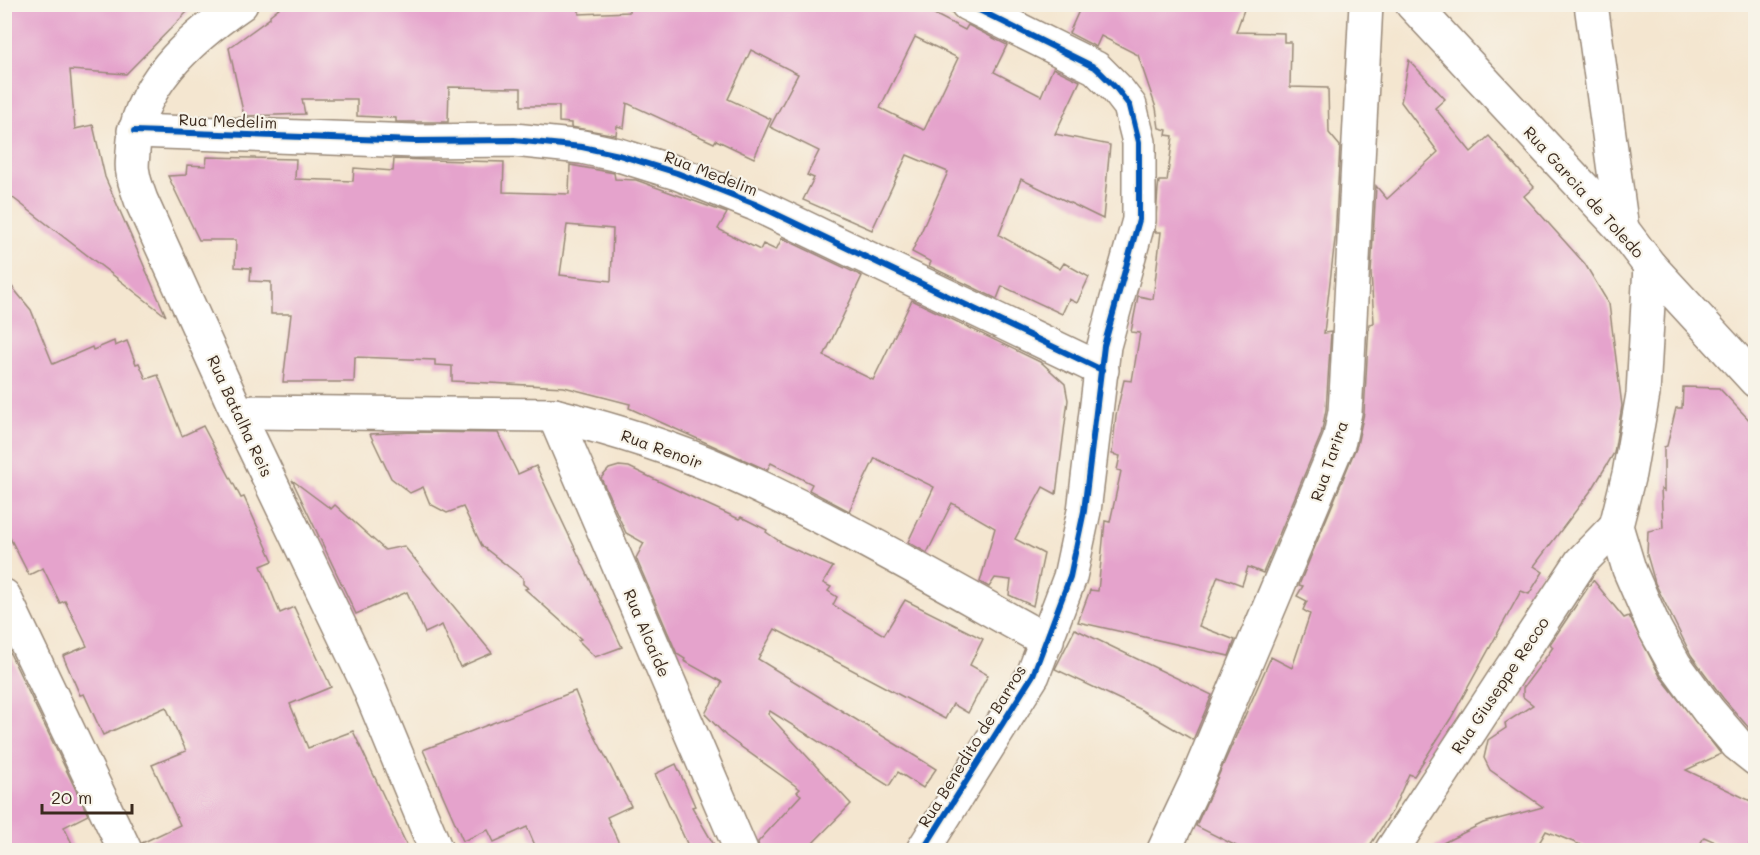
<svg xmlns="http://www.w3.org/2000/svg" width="1760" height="855" font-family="Mali,sans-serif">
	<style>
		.building { fill: #e5a3cc; fill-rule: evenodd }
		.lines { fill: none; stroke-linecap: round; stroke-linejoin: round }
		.minor-casing { stroke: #988877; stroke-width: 36 }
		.minor { stroke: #fff; stroke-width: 33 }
		.cycleway-casing { stroke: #f7f3e8; stroke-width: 10 }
		.cycleway { stroke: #0057b8; stroke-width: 6 }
		.labels { text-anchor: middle; stroke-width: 4.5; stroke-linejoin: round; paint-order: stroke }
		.street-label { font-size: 16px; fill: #3b2a1e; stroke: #f7f3e8 }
	</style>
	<rect width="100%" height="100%" fill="#f7f3e8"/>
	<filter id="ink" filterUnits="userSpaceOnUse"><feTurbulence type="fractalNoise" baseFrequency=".0167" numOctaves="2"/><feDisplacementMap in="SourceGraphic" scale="12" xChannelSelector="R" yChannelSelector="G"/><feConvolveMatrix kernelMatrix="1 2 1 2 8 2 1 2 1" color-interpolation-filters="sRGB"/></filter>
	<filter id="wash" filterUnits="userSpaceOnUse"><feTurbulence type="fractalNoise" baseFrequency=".008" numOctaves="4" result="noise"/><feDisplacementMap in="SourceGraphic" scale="24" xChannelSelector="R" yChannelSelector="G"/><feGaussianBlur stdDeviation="1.35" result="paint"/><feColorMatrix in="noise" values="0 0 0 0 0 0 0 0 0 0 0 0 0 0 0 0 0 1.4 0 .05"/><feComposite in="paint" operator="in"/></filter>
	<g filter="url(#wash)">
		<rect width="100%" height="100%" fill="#f4e6d0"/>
		<g id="blocks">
			<g class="building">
				<polygon points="4,4 96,4 190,9 126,74 70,70 75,129 93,125 105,177 166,316 4,191"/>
				<path d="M284,4H579V14L629,12V4H915L965,30L968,25L1007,45L994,72L1041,96L1053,68L1080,81L1055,134L1110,145L1103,219L1021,179L999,235L1060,269L1064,263L1089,277L1077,303L1069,299L1062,314L1002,286L997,299L929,266L931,262L912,252L948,172L907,155L872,230L803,200L814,178L807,175L819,151L770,127L798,74L751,50L728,99L771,119L754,158L716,140L714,143L627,103L624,128L617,126L616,135L571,127V123L559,122V106H521V88L449,87L448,122H396V118L357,116V99H302L305,114L244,116L229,48L270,18V15ZM915,37L958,58L924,130L880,108Z"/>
				<polygon points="1082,4 1246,4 1236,32 1284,33 1284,42 1291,42 1290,87 1328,88 1329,133 1340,146 1335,239 1324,333 1331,332 1326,410 1321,435 1263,573 1248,567 1242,585 1218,576 1199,626 1235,640 1229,656 1078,622 1090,590 1098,591 1105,521 1110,522 1121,471 1117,470 1120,456 1112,454 1116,415 1124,380 1132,381 1140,333 1131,332 1138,296 1153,299 1161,232 1155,232 1158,189 1159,181 1167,181 1173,136 1166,135 1167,130 1159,128 1156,108 1138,55 1101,36 1096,47 1069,33"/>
				<polygon points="1409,60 1445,99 1435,108 1471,152 1489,136 1534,187 1524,196 1585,264 1609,304 1622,406 1614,453 1593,488 1534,566 1543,572 1529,594 1521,591 1451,718 1414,776 1409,774 1393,810 1367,850 1244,850 1196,826 1271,657 1292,668 1310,614 1303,610 1307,601 1297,596 1303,586 1299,585 1357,445 1364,413 1369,324 1374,323 1371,273 1376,186 1387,199 1438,152 1401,102"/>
				<path d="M207,157L296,159L295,179L353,181L354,168L393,171L394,159L504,162L503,192L569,194L570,165L614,173L615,179L636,180L727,213L718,229L760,250L763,244L776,250L782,238L862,276L824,356L873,380L912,300L1042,363L1065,384L1068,400L1056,494L1043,487L1015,539L1044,554L1033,606L1009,595L1011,580L995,578L989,587L980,582L995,528L952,503L927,553L908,542L934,487L875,458L849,511L809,490L812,484L771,463L767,470L629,408L630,404L564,387L452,381V366L435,365V360L355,357L354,382H283L291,314H271V282L250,281L251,268L235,267L236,240H199L168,176L186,175L187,165L206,166ZM567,225L613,229L611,281L560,275Z"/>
				<polygon points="4,277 31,310 53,364 92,347 93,350 114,341 115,346 127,341 136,364 139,363 146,379 158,375 182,436 203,426 241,498 244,497 273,561 261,566 280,613 294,607 331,687 290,704 308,748 353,731 409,850 144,850 142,843 180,825 152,765 186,751 166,707 103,735 84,694 80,695 63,656 87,646 65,601 60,603 43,568 29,575 4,526"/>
				<polygon points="1683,387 1719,388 1755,426 1755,735 1723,698 1691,655 1655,583 1647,555 1648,531 1663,528 1661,489 1664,491 1664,447 1667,446 1676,408 1682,408"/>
				<polygon points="412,432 498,433 518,474 536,466 622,647 595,657 578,640 581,639 525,589 528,588 523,584 523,578 482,546 463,507 447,513 430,504 423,487 410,493 391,478 370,434"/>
				<polygon points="619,466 629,467 704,503 739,519 741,517 767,530 766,532 785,545 833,567 823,583 831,587 828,591 837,597 833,605 884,635 905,600 983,639 970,665 988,675 968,713 953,704 945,719 775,629 758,659 936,769 923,788 898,772 889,786 770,711 768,714 851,804 806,850 759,850 758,842 801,795 797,792 800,789 726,736 705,714 722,682 684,661 685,659 677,654 636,558 644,543 626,533 601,478 609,469"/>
				<polygon points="292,480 331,509 335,505 385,550 404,546 492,653 460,667 442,625 425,633 407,592 356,614"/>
				<polygon points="1593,580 1624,618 1629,616 1660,676 1721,754 1686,770 1755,803 1755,832 1747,850 1733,850 1704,837 1697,850 1593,850 1546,831 1535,850 1429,850 1483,823 1543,807 1490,770 1484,758 1488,740 1506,728 1505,723 1533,705 1523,697 1523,688 1544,660 1553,647 1550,644"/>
				<polygon points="1075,629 1212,695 1193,740 1142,710 1055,669"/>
				<polygon points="4,641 88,815 64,827 75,850 4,850"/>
				<polygon points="575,691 587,721 631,806 607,817 622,850 537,850 527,827 494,842 488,830 463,841 423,750"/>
				<polygon points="676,764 695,806 692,807 717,850 690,850 655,774"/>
			</g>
		</g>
	</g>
	<g filter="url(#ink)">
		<use href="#blocks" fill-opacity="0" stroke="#988877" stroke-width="1.5"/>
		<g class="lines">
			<g class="minor-casing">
				<g id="minor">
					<path d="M241,4C190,39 136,86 133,151C133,158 131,166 133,173C134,182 138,191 141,200L237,412L367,683L436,850"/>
					<polyline points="1412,4 1622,229 1650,266 1756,381"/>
					<polyline points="1591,4 1622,229"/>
					<polyline points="134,131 415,141 514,140 582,147 619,155 677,173 755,204 1102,370"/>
					<polyline points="1650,266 1643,394 1629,474 1616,526 1629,569 1655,629 1675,665 1708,710 1737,744 1756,759"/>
					<path d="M237,412L554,415C611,429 673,448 727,472C837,521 942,583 1047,641"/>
					<polyline points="554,415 741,850"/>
					<polyline points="4,596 125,850"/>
					<polyline points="923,850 1033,675 1070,577 1084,511 1104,346 1139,220 1139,142 1130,106 1116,88 1096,68 967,4"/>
					<polyline points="1164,850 1196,782 1339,441 1345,412 1347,378 1366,4"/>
					<polyline points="1392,850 1581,562 1616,526"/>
				</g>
			</g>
			<use href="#minor" class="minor"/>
			<g class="cycleway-casing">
				<g id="cycleway">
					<polyline points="134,131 415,141 514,140 582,147 619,155 677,173 755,204 1102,370"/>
					<polyline points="923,850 1033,675 1070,577 1084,511 1104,346 1139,220 1139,142 1130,106 1116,88 1096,68 967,4"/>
				</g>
			</g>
			<use href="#cycleway" class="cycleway"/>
		</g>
	</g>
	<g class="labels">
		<g class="street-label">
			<text transform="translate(228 121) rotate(2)" y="6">Rua Medelim</text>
			<text transform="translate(711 173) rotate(21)" y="6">Rua Medelim</text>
			<text transform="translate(1584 192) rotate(48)" y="6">Rua Garcia de Toledo</text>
			<text transform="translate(240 416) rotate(65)" y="6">Rua Batalha Reis</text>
			<text transform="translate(662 449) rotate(20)" y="6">Rua Renoir</text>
			<text transform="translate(1329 461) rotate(-71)" y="6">Rua Tarira</text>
			<text transform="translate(647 633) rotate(67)" y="6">Rua Alcaíde</text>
			<text transform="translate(1500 685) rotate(-56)" y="6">Rua Giuseppe Recco</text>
			<text transform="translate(972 746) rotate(-58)" y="6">Rua Benedito de Barros</text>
		</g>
	</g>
	<rect width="1760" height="855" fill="none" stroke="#f7f3e8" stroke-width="24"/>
	<path d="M42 804v9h90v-9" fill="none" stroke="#3b2a1e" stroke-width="3"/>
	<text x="51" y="804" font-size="18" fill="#3b2a1e" stroke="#f7f3e8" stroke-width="4.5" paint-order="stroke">20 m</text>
</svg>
